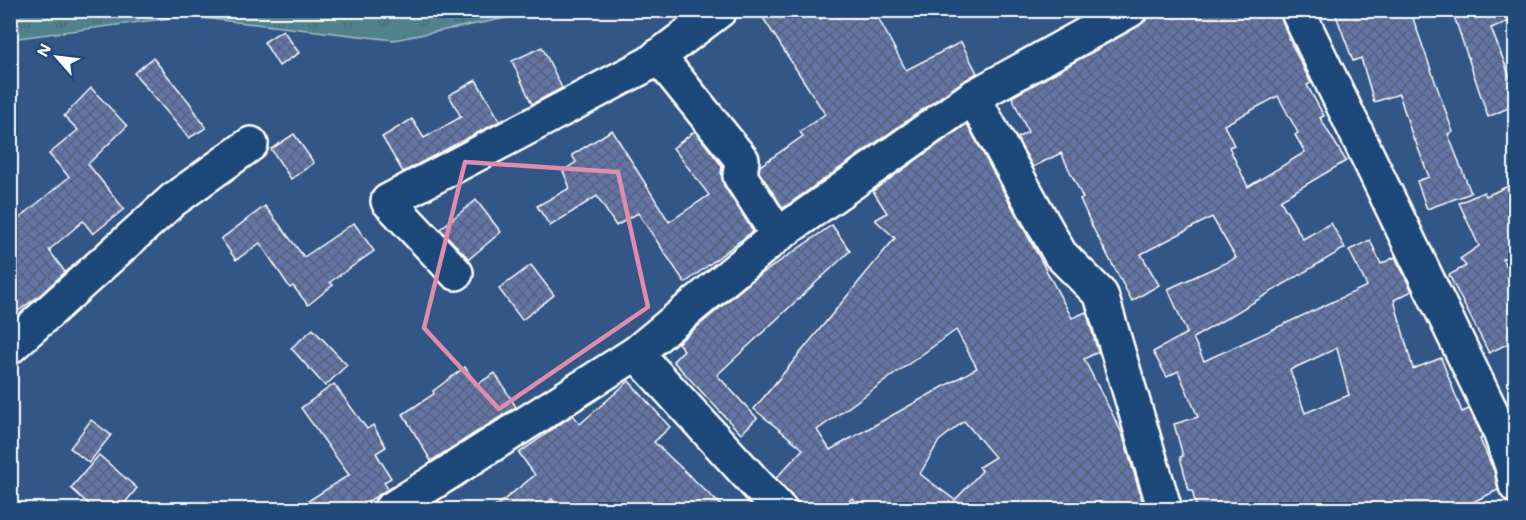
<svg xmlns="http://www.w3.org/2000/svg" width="1526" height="520" font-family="Mali,sans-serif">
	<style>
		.grass { fill: url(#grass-tufts); stroke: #a8c0c6; stroke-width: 1.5 }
		.building { fill: url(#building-cross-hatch); stroke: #fff; stroke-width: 1.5; fill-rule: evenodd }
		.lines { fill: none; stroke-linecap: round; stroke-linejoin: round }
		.minor-casing { stroke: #fff; stroke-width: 38 }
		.minor { stroke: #1f4a7a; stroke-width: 33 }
		.marked { fill: none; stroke: #e08cad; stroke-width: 4.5; stroke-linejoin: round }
	</style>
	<defs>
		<pattern id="grass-tufts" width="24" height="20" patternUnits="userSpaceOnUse" patternTransform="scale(1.5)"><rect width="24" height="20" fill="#51818c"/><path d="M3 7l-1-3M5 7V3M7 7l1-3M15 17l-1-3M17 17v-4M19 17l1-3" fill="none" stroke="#4f696f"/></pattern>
		<pattern id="building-cross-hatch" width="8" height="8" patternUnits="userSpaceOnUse" patternTransform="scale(1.5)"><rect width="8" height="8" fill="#6276a5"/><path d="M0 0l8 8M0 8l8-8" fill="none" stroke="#576178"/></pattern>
	</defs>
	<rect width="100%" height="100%" fill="#325686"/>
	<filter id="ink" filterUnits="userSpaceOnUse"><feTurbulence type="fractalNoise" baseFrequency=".0167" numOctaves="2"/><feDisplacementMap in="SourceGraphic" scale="12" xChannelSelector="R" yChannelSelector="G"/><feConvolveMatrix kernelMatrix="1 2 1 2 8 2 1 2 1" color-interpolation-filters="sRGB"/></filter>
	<g filter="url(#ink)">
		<polygon class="grass" points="11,10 543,10 543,11 394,40 185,16 11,39"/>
		<g class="building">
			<polygon points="758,10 815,10 820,19 835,10 874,10 906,70 961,42 977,73 962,82 783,208 759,172 760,166 803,136 800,132 825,114"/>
			<path d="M1152,10H1279L1288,37L1311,83L1307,85L1324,116L1320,118L1346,161L1280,200L1303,239L1331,223L1345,248L1193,338L1204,361L1367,286L1349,250L1370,240L1381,264L1395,257L1412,291L1394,300L1413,369L1441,358L1462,412L1469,409L1481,433L1482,438L1480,439L1494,471L1498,490L1456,510H1197L1192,490H1189L1180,457L1183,456L1174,424L1198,417L1178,371L1167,377L1153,352L1187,333L1168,289L1236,258L1212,217L1141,254L1159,285L1132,301L1093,228L1080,199L1083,198L1061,153L1033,167L1017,138L1028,132L1012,97L1139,26L1146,20L1148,12ZM1278,96L1298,133L1295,135L1305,152L1248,187L1229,147L1234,145L1224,125ZM1337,348L1349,395L1305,413L1290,370Z"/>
			<polygon points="1334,10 1410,10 1453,132 1448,134 1471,193 1427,209 1417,181 1429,177 1415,140 1414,141 1399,94 1374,102 1361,58 1353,61"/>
			<polygon points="1452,10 1515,10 1515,19 1491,28 1515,90 1515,105 1488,117"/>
			<polygon points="283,30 299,53 279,66 264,42"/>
			<polygon points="542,47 562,88 532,104 512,61"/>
			<polygon points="153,58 189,102 206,128 189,138 134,73"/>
			<polygon points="476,80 500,121 403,172 382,137 412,119 424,138 461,117 449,95"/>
			<polygon points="91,88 127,126 88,164 124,209 93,234 83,221 49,250 65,272 40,295 10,317 10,226 69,177 49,154 78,130 64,116"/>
			<path d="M967,124L1072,318L1086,312L1087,314L1098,352L1084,359L1122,433L1145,510H866L852,498L841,510H805L776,478L803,449L754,409L895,238L875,220L887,213L873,191ZM956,330L977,368L830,450L817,430ZM964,421L995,457L979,467L982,471L955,500L920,474L939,441Z"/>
			<polygon points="612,130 669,222 709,195 673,148 695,131 722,166 721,174 724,186 753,231 685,283 638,213 616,226 597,196 550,226 537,206 570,188 563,171 576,162 572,155"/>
			<polygon points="294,134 314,163 291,179 271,149"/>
			<polygon points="1515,183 1515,253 1502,259 1515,277 1515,340 1489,353 1449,275 1466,266 1460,259 1479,246 1459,203 1484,192 1486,196"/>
			<polygon points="476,200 501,232 469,259 440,229"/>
			<polygon points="265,206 304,257 354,223 374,251 330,282 333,285 308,305 293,286 290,288 260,243 236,260 221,239"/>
			<polygon points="832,225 850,251 717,375 757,418 741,434 673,361 684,350 678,343 753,280"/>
			<polygon points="531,265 554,295 522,320 499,289"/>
			<polygon points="313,329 347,365 325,386 291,348"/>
			<polygon points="465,367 476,385 495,373 516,407 431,461 403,414 434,394 433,391"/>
			<polygon points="629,381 670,427 654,442 726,510 560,510 552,499 538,510 491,510 535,475 519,453 573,415 580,424"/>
			<polygon points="334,384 367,429 373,425 386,447 376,453 391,478 384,482 388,489 355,510 294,510 349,475 301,408"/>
			<polygon points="91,420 111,435 89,463 70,448"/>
			<polygon points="99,455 137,488 119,510 95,510 71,488"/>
		</g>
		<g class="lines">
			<g class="minor-casing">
				<g id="minor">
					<polyline points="1297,10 1498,426 1512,466 1516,486"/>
					<polyline points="658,56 742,160 740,176 778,235"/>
					<polyline points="973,97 1060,254 1101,295 1165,510"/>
					<polyline points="456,273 388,201 650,63 720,10"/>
					<polyline points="10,347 173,200 251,144"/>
					<polyline points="636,353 780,510"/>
					<polyline points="390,510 636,353 778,235 973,97 1130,10"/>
				</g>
			</g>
			<use href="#minor" class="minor"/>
		</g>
	</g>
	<path class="marked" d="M465,162L618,172L648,307L499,409L424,328Z"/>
	<rect width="1526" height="520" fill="none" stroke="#1f4a7a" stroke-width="36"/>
	<rect x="18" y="18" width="1490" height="484" fill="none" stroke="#fff" stroke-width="2" filter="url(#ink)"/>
	<g transform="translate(57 57) rotate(298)" stroke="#1f4a7a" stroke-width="4.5" paint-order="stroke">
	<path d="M0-4.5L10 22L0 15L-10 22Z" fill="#ffffff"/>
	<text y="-9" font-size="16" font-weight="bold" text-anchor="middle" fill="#ffffff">N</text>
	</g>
</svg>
